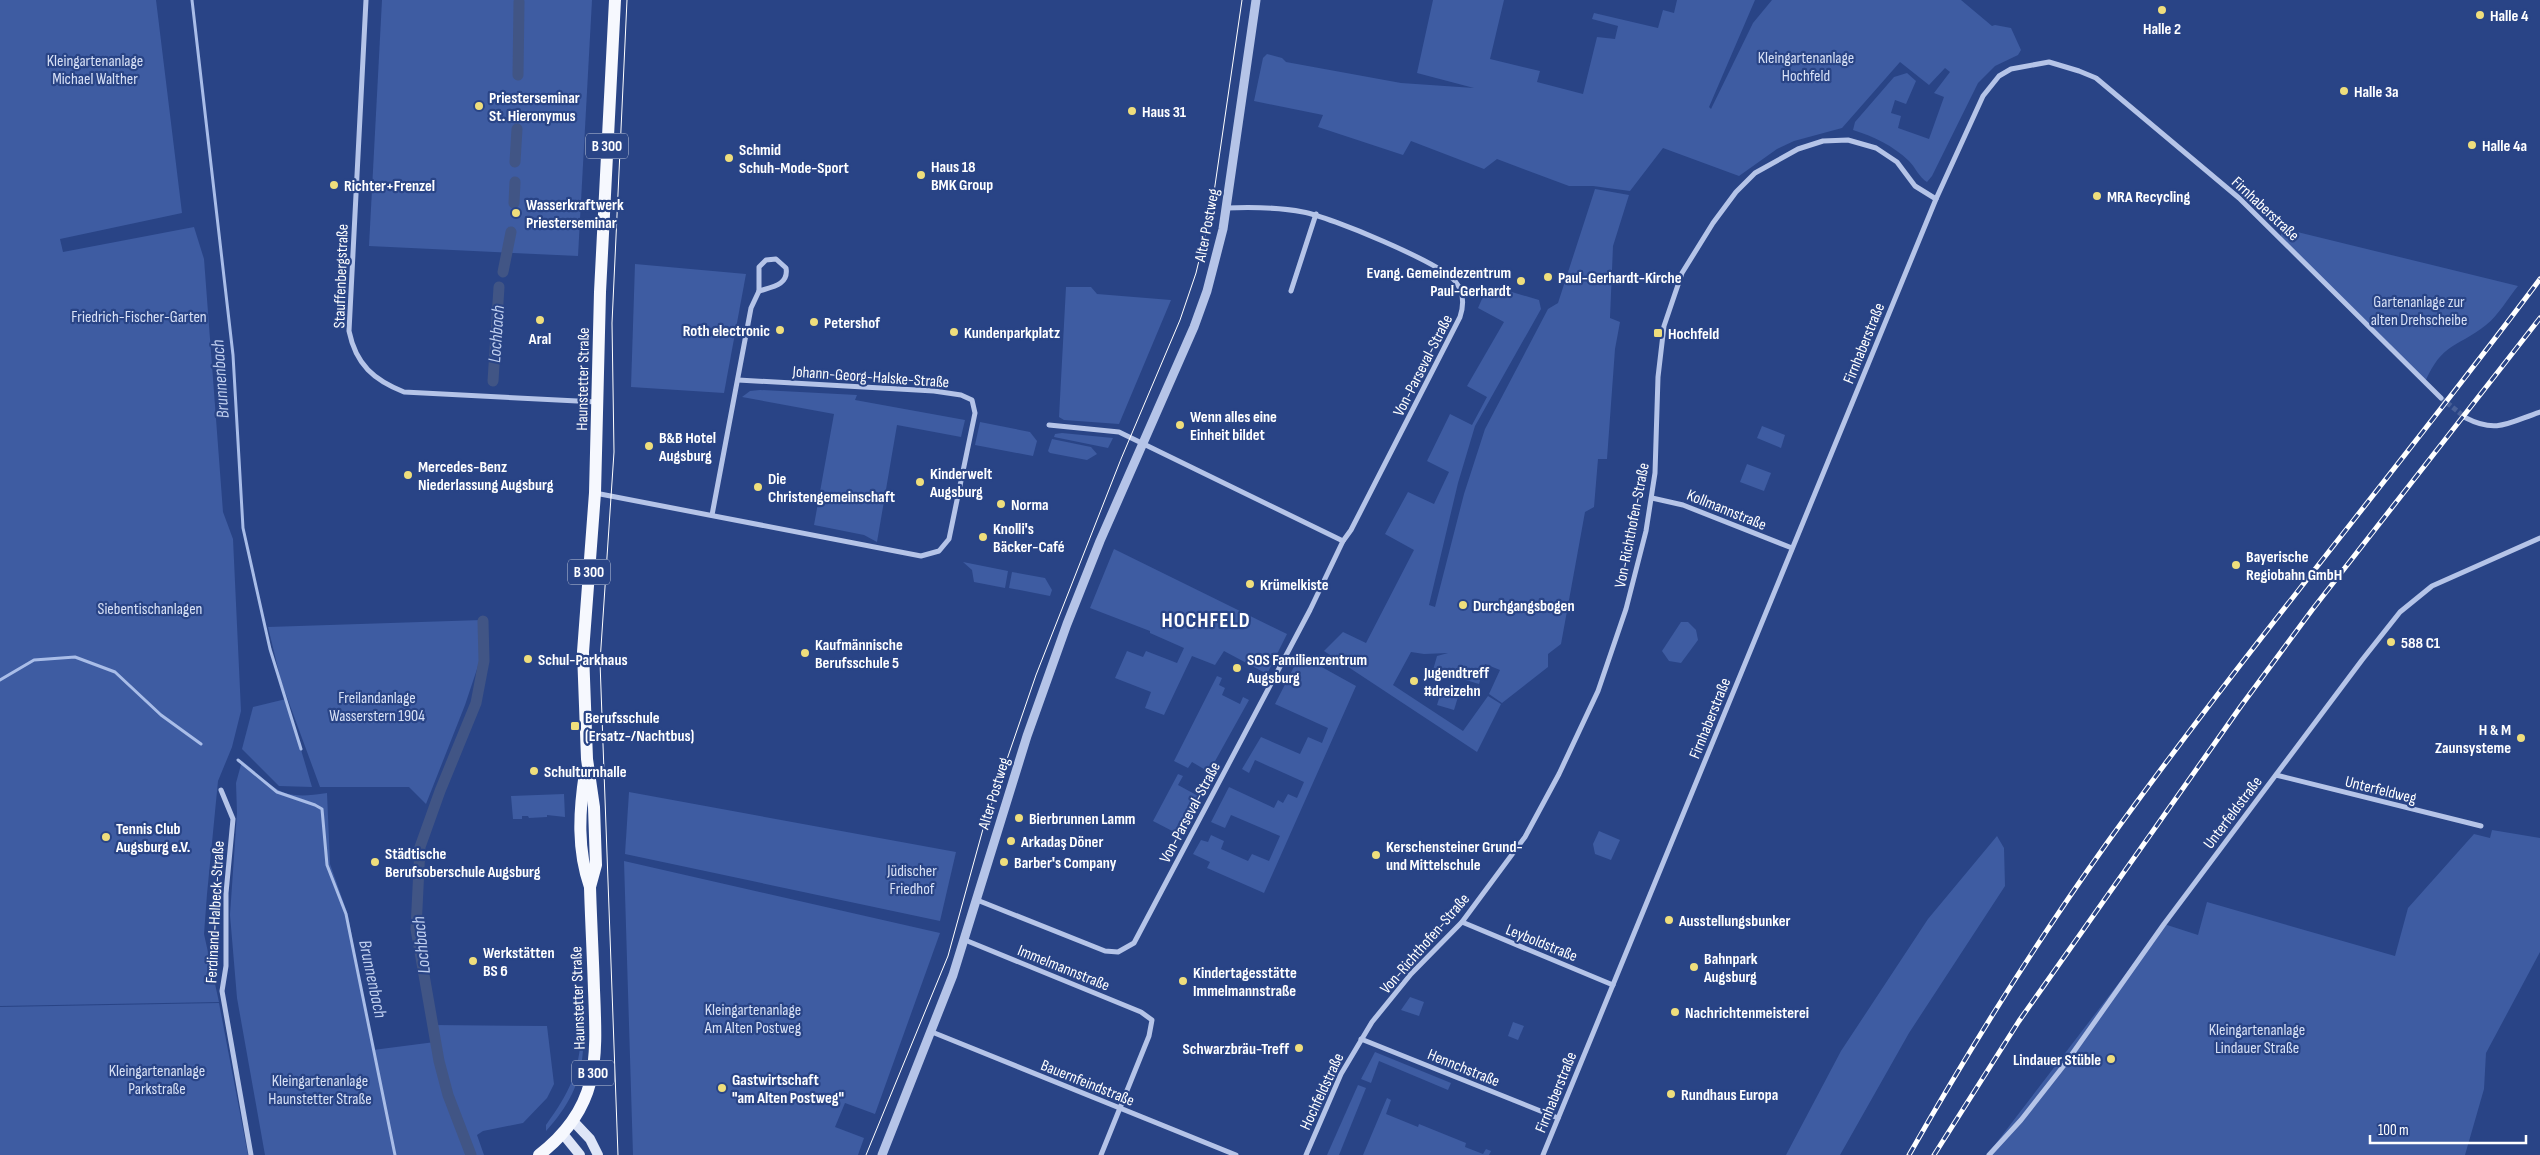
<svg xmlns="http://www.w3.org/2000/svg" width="2540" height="1155" font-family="'Sofia Sans Condensed',sans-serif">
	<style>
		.green { fill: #3e5ca2 }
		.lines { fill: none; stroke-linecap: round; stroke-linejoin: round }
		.stream { stroke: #a9bde8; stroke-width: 3 }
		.canal { stroke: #415585; stroke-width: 11 }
		.minor-tunnel { stroke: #496098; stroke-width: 5; stroke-dasharray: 5 2.5; stroke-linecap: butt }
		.minor { stroke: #b5c4e8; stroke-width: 5 }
		.tertiary { stroke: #b5c4e8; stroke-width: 9 }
		.secondary { stroke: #dee5f7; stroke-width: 10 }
		.primary { stroke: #f6f8fe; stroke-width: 12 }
		.tram { stroke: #fff; stroke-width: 1 }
		.rail-casing { stroke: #fff; stroke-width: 5 }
		.rail { stroke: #294486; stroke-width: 3; stroke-dasharray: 9; stroke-linecap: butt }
		.poi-dot { fill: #efde7c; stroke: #294486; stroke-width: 2 }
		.labels { text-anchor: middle; stroke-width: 4.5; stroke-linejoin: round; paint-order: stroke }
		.shield { fill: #294486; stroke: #bfc7db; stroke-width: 1 }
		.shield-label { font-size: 15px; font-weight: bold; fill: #fff }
		.poi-label { font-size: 16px; font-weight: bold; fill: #fff; stroke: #294486; text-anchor: start }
		.park-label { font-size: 16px; fill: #d8e1f6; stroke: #294486 }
		.street-label { font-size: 16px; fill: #fff; stroke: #294486 }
		.water-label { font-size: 18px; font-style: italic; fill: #c0cfef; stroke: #294486 }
		.district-label { font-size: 21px; font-weight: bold; letter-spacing: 1px; fill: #fff; stroke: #294486 }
	</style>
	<rect width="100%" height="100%" fill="#294486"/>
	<g class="green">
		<polygon points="0,0 156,0 182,213 60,239 63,252 194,227 204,259 223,512 233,539 241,711 232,747 218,781 207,894 204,934 219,1002 0,1006"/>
		<polygon points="382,0 592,0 578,256 369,246"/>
		<path d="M1433,0H1504L1490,59L1540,71L1537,82L1583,94L1597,37L1615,39L1618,26L1592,19L1594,13L1658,28L1663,10L1674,13L1677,0H1755L1709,107L1711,109L1753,23L1772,0H1961L1992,26L1995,25L2011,28L2021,50L2018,55L1995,66L1978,83L1932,176L1927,182C1919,177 1915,167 1909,161C1892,145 1875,137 1853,130L1855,122L1894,77L1907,73L1916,81L1906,104L1895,100L1891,113L1901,116L1898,128L1929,139L1944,97L1934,93L1950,72L1945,68L1929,85L1900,62L1842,128L1794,141L1777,149L1739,176L1663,148L1630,191L1593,186H1569L1497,159L1484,169L1411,141L1403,155L1318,127L1323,115L1254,101L1263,58L1267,54L1282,58L1286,62L1401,83L1474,88L1417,73Z"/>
		<polygon points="1595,189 1629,195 1613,246 1610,318 1620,322 1615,349 1607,459 1598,459 1594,507 1585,512 1561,644 1548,654 1548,667 1502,703 1489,694 1500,670 1485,664 1479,684 1433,670 1437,656 1448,653 1424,654 1411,652 1393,685 1463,731 1488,696 1501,704 1477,752 1324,651 1343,632 1366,643 1414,550 1385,534 1408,492 1434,504 1449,472 1427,461 1450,414 1472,425 1487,397 1467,386 1504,322 1478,308 1485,292 1494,288 1497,292 1505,290 1539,300 1541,309 1475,426 1458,483 1429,605 1435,607 1464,494 1485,429 1548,309 1558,303"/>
		<path d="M2281,228L2518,286C2508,298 2498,316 2486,325C2455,349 2443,342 2425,382L2281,238Z"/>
		<polygon points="635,264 746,274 724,393 631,387"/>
		<polygon points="1066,287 1091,287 1097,294 1171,300 1119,424 1064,420 1059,417"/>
		<polygon points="760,390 857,395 855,400 965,420 961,437 897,425 877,542 864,535 814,525 834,414 742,397 750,391"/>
		<polygon points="980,422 1030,432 1037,441 1033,456 975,445"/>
		<polygon points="1762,426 1785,435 1781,448 1757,438"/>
		<polygon points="1062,433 1113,438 1108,448 1054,437 1055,434"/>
		<polygon points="1052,439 1091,447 1097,454 1087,460 1050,453 1048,451"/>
		<polygon points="1747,464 1771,473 1764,491 1740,482"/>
		<polygon points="1114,549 1287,634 1267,674 1224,651 1215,665 1192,656 1164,715 1145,708 1151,692 1115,678 1127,651 1143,657 1146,651 1177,663 1184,648 1150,633 1150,631 1090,608"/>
		<polygon points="963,562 1008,571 1005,588 974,582 972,570"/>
		<polygon points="1012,572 1045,578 1052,590 1050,596 1009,588"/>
		<polygon points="482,620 480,660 465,705 426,804 409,787 320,787 281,681 268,627"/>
		<polygon points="1681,622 1688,622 1696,630 1698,640 1681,663 1669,661 1662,651"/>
		<polygon points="1300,655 1356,686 1264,893 1207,868 1210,862 1193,854 1201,840 1208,842 1211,835 1224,841 1221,849 1248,861 1252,854 1269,861 1280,836 1231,815 1225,828 1211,822 1229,787 1274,808 1278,800 1283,803 1288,794 1297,798 1304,782 1255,760 1249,773 1242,769 1261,737 1300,754 1308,737 1322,743 1328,728 1275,704"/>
		<polygon points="1217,676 1222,678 1219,685 1225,688 1222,695 1240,704 1243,697 1249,700 1209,772 1192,762 1188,768 1174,761"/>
		<polygon points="1441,692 1458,697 1454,710 1437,705"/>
		<polygon points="286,699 312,787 279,786 242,749 253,707"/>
		<path d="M242,761C277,789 279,801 327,793L330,864L348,915L373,1050L435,1042L432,1025L547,1026L554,1084L547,1098L523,1123L483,1131L477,1135L484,1155H265L237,998L230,915L237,813L236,783Z"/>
		<polygon points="1178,774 1183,776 1178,785 1200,797 1180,835 1153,821"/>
		<polygon points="629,792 956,852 940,921 625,854"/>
		<polygon points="564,794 565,817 547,815 547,817 529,818 528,816 522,816 522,819 513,819 511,796"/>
		<polygon points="2492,830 2540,838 2540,952 2486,1053 2484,1089 2465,1155 1987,1155 2164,924 2198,935 2207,902 2395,956 2408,908 2474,834 2490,838"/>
		<polygon points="1599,831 1620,840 1611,860 1595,854 1593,844"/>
		<polygon points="1997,836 2004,848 2005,886 1909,1033 1840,1155 1786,1155 1841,1051 1928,919"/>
		<polygon points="624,861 940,933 875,1114 845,1103 835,1127 864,1138 858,1155 633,1155"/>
		<polygon points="1410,997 1424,1002 1419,1016 1401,1010"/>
		<polygon points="219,1003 248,1155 0,1155 0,1007"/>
		<polygon points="1513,1022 1524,1026 1518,1040 1508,1036"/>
		<path d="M581,1031C584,1037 583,1043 583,1050C581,1083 568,1107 546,1131V1125C569,1093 580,1072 581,1031Z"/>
		<polygon points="1375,1052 1451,1083 1448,1090 1379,1061 1371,1083 1361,1079"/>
		<polygon points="1358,1085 1366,1088 1339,1155 1327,1155"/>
		<polygon points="1387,1098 1391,1100 1386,1114 1418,1127 1419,1124 1466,1143 1465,1147 1483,1154 1486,1149 1491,1151 1489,1155 1363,1155"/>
	</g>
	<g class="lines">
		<g class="stream">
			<polyline points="192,0 233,355 243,528 270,649 301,749"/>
			<polyline points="0,680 34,660 75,657 115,672 161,715 201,744"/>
			<polyline points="238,760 277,792 315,805 322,809 327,865 346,914 395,1155"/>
		</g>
		<g class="canal">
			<polyline points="518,75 519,2"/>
			<polyline points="515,162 517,129"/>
			<polyline points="514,203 515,182"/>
			<polyline points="503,272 511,232"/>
			<polyline points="493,381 499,287"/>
			<polyline points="471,1155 448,1095 439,1061 416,929 420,847 440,791 476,703 484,661 483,621"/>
		</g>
		<polyline class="minor-tunnel" points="2441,398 2466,418"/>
		<g class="minor">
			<path d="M366,0L349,331C356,365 374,380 404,392L597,402"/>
			<path d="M776,259L786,268C789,285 772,287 759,291V267L766,260Z"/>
			<polyline points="1291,291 1316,214"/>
			<path d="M2466,418C2497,434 2510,422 2540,412"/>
			<polyline points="1049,425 1119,432 1343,541"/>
			<polyline points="595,493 921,556 939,551 949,539 975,413 972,400 961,395 934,391 738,380"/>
			<polyline points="1652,498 1683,505 1792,548"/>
			<polyline points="712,515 751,308 759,291"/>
			<polyline points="2276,775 2481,826"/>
			<polyline points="221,790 233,819 226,893 226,966 222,991 251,1155"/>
			<path d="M977,900L1105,951L1118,952L1134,943L1310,610L1343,541L1351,530L1460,317C1464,305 1464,292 1455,281C1439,262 1330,217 1303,212C1278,207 1252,207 1226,208"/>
			<polyline points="1462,922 1613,985"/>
			<polyline points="965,940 1141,1012 1152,1020 1149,1036 1101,1155"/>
			<polyline points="932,1032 1236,1155"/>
			<polyline points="1361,1039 1558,1118"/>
			<polyline points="1306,1155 1341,1074 1372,1022 1411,974 1462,922 1525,837 1559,774 1598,691 1626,609 1646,531 1655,473 1658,377 1664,326 1682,273 1713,223 1736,192 1755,173 1798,149 1823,141 1848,140 1876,148 1897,162 1915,186 1936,199"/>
			<polyline points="1543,1155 1936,199 1983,96 1999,76 2011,69 2049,62 2079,71 2096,78 2239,198 2441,398"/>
			<polyline points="1989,1155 2021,1120 2065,1064 2164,924 2362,660 2400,612 2432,586 2540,538"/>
		</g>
		<polyline class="tertiary" points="882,1155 953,975 1027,736 1067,624 1100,541 1194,327 1207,291 1223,229 1256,0"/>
		<g class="secondary">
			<polyline points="573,1121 590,1139 598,1155"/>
			<polyline points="563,1134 580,1155"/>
		</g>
		<g class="primary">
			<polyline points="590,887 596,865 594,807 587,759 583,652 595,493 600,292 615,0"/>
			<path d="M539,1155C600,1108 597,1060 594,990C593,956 591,922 590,887C577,850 579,812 585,773"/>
		</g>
		<g class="tram">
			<polyline points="618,1155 600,662 614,452 612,323 627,0"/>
			<polyline points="866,1155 948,956 983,829 1036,675 1121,459 1180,320 1196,273 1212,206 1242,0"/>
		</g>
		<g class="rail-casing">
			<g id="rail">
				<path d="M1909,1155C1970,1048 2035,944 2107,843C2245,651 2398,469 2540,279"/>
				<polyline points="1934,1155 2019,1021 2241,706 2312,610 2540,318"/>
			</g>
		</g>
		<use href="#rail" class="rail"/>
	</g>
	<g class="poi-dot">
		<circle cx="2162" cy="10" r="5"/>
		<circle cx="2480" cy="15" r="5"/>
		<circle cx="2344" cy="91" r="5"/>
		<circle cx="479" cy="106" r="5"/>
		<circle cx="1132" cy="111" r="5"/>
		<circle cx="2472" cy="145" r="5"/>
		<circle cx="729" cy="158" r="5"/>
		<circle cx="921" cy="175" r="5"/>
		<circle cx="334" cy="185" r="5"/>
		<circle cx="2097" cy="196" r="5"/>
		<circle cx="516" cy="213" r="5"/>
		<circle cx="1548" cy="277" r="5"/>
		<circle cx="1521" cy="281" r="5"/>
		<circle cx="540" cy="320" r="5"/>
		<circle cx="814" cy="322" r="5"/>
		<circle cx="780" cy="330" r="5"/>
		<circle cx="954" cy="332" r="5"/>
		<rect x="1653" y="328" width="10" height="10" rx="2.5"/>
		<circle cx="1180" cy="425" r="5"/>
		<circle cx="649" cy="446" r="5"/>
		<circle cx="408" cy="475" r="5"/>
		<circle cx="920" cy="482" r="5"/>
		<circle cx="758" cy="487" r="5"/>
		<circle cx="1001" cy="504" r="5"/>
		<circle cx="983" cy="537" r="5"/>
		<circle cx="2236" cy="565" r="5"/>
		<circle cx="1250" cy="584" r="5"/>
		<circle cx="1463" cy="605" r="5"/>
		<circle cx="2391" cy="642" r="5"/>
		<circle cx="805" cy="653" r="5"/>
		<circle cx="528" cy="659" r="5"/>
		<circle cx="1237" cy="668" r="5"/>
		<circle cx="1414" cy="681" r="5"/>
		<rect x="570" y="721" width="10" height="10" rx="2.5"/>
		<circle cx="2521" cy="738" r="5"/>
		<circle cx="534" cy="771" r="5"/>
		<circle cx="1019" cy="818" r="5"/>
		<circle cx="106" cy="837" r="5"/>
		<circle cx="1011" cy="841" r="5"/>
		<circle cx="1376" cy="855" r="5"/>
		<circle cx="375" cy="862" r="5"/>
		<circle cx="1004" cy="862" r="5"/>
		<circle cx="1669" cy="920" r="5"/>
		<circle cx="473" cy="961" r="5"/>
		<circle cx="1694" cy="967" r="5"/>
		<circle cx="1183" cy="981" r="5"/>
		<circle cx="1675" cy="1012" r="5"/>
		<circle cx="1299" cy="1048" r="5"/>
		<circle cx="2111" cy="1059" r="5"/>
		<circle cx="722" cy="1088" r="5"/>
		<circle cx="1671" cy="1094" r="5"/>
	</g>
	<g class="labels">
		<g class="shield">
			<rect x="586" y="133.5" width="42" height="25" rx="4"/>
			<rect x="568" y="559.5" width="42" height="25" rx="4"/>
			<rect x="572" y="1060.5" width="42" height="25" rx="4"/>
		</g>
		<g class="shield-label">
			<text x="607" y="151">B 300</text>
			<text x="589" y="577">B 300</text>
			<text x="593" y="1078">B 300</text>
		</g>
		<g class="poi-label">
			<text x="2490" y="21">Halle 4</text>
			<text x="2162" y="34" text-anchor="middle">Halle 2</text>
			<text x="2354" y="97">Halle 3a</text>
			<text x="489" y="103">Priesterseminar<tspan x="489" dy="18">St. Hieronymus</tspan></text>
			<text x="1142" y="117">Haus 31</text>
			<text x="2482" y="151">Halle 4a</text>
			<text x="739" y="155">Schmid<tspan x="739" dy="18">Schuh-Mode-Sport</tspan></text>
			<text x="931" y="172">Haus 18<tspan x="931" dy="18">BMK Group</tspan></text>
			<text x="344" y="191">Richter+Frenzel</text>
			<text x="2107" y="202">MRA Recycling</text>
			<text x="526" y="210">Wasserkraftwerk<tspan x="526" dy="18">Priesterseminar</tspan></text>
			<text x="1511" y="278" text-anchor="end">Evang. Gemeindezentrum<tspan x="1511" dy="18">Paul-Gerhardt</tspan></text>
			<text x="1558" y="283">Paul-Gerhardt-Kirche</text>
			<text x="824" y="328">Petershof</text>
			<text x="770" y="336" text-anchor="end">Roth electronic</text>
			<text x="964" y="338">Kundenparkplatz</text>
			<text x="1668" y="339">Hochfeld</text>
			<text x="540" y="344" text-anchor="middle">Aral</text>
			<text x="1190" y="422">Wenn alles eine<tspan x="1190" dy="18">Einheit bildet</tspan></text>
			<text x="659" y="443">B&amp;B Hotel<tspan x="659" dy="18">Augsburg</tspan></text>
			<text x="418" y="472">Mercedes-Benz<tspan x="418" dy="18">Niederlassung Augsburg</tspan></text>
			<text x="930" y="479">Kinderwelt<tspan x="930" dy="18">Augsburg</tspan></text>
			<text x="768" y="484">Die<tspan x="768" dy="18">Christengemeinschaft</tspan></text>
			<text x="1011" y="510">Norma</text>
			<text x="993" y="534">Knolli's<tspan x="993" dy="18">Bäcker-Café</tspan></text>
			<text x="2246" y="562">Bayerische<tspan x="2246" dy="18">Regiobahn GmbH</tspan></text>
			<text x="1260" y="590">Krümelkiste</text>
			<text x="1473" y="611">Durchgangsbogen</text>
			<text x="2401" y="648">588 C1</text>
			<text x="815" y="650">Kaufmännische<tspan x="815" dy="18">Berufsschule 5</tspan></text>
			<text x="538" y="665">Schul-Parkhaus</text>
			<text x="1247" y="665">SOS Familienzentrum<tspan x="1247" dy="18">Augsburg</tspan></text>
			<text x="1424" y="678">Jugendtreff<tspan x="1424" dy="18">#dreizehn</tspan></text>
			<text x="585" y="723">Berufsschule<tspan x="585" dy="18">(Ersatz-/Nachtbus)</tspan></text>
			<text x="2511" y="735" text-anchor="end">H &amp; M<tspan x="2511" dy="18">Zaunsysteme</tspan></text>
			<text x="544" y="777">Schulturnhalle</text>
			<text x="1029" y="824">Bierbrunnen Lamm</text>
			<text x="116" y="834">Tennis Club<tspan x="116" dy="18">Augsburg e.V.</tspan></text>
			<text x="1021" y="847">Arkadaş Döner</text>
			<text x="1386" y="852">Kerschensteiner Grund-<tspan x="1386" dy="18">und Mittelschule</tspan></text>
			<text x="385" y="859">Städtische<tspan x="385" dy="18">Berufsoberschule Augsburg</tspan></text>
			<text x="1014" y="868">Barber's Company</text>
			<text x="1679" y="926">Ausstellungsbunker</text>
			<text x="483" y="958">Werkstätten<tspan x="483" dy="18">BS 6</tspan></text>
			<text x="1704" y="964">Bahnpark<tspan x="1704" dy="18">Augsburg</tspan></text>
			<text x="1193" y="978">Kindertagesstätte<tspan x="1193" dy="18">Immelmannstraße</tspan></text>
			<text x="1685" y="1018">Nachrichtenmeisterei</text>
			<text x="1289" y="1054" text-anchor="end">Schwarzbräu-Treff</text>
			<text x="2101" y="1065" text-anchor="end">Lindauer Stüble</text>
			<text x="732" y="1085">Gastwirtschaft<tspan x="732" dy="18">"am Alten Postweg"</tspan></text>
			<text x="1681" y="1100">Rundhaus Europa</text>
		</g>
		<g class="park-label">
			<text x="1806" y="63">Kleingartenanlage<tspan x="1806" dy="18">Hochfeld</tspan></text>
			<text x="95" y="66">Kleingartenanlage<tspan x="95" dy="18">Michael Walther</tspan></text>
			<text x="2419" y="307">Gartenanlage zur<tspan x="2419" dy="18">alten Drehscheibe</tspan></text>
			<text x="139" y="322">Friedrich-Fischer-Garten</text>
			<text x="150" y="614">Siebentischanlagen</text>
			<text x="377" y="703">Freilandanlage<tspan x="377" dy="18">Wasserstern 1904</tspan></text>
			<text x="912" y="876">Jüdischer<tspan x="912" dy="18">Friedhof</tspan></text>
			<text x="753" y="1015">Kleingartenanlage<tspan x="753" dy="18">Am Alten Postweg</tspan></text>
			<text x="2257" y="1035">Kleingartenanlage<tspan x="2257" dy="18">Lindauer Straße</tspan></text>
			<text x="157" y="1076">Kleingartenanlage<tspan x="157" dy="18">Parkstraße</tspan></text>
			<text x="320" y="1086">Kleingartenanlage<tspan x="320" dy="18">Haunstetter Straße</tspan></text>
		</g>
		<g class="street-label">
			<text transform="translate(2266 208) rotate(43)" y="6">Firnhaberstraße</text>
			<text transform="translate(1206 225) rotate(-79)" y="6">Alter Postweg</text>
			<text transform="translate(340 276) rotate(-88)" y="6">Stauffenbergstraße</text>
			<text transform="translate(1863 343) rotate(-68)" y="6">Firnhaberstraße</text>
			<text transform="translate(1422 365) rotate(-63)" y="6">Von-Parseval-Straße</text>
			<text transform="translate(871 376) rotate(4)" y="6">Johann-Georg-Halske-Straße</text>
			<text transform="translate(582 379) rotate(-89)" y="6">Haunstetter Straße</text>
			<text transform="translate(1727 509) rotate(22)" y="6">Kollmannstraße</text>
			<text transform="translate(1631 525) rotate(-79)" y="6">Von-Richthofen-Straße</text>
			<text transform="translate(1709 718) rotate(-68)" y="6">Firnhaberstraße</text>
			<text transform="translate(2381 789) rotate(14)" y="6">Unterfeldweg</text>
			<text transform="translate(993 793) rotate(-73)" y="6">Alter Postweg</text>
			<text transform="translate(1189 812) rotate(-62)" y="6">Von-Parseval-Straße</text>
			<text transform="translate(2232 812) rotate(-53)" y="6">Unterfeldstraße</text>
			<text transform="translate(214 912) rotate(-87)" y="6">Ferdinand-Halbeck-Straße</text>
			<text transform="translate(1542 942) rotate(22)" y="6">Leyboldstraße</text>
			<text transform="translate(1424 943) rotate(-49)" y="6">Von-Richthofen-Straße</text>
			<text transform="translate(1064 967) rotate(22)" y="6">Immelmannstraße</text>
			<text transform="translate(577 998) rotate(-92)" y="6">Haunstetter Straße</text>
			<text transform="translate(1464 1067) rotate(22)" y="6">Hennchstraße</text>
			<text transform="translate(1088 1082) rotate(22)" y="6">Bauernfeindstraße</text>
			<text transform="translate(1321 1091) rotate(-65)" y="6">Hochfeldstraße</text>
			<text transform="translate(1555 1092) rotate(-68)" y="6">Firnhaberstraße</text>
		</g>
		<g class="water-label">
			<text transform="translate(496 334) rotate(-86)" y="6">Lochbach</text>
			<text transform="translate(220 379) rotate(-94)" y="6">Brunnenbach</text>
			<text transform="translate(421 945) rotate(-96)" y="6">Lochbach</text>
			<text transform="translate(373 979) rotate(78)" y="6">Brunnenbach</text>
		</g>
		<g class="district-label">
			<text x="1206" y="627">HOCHFELD</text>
		</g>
	</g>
	<path d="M2370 1135v8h156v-8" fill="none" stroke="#ffffff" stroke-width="2.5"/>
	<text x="2378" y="1135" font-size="15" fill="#ffffff" stroke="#294486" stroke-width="4" paint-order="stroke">100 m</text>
</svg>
